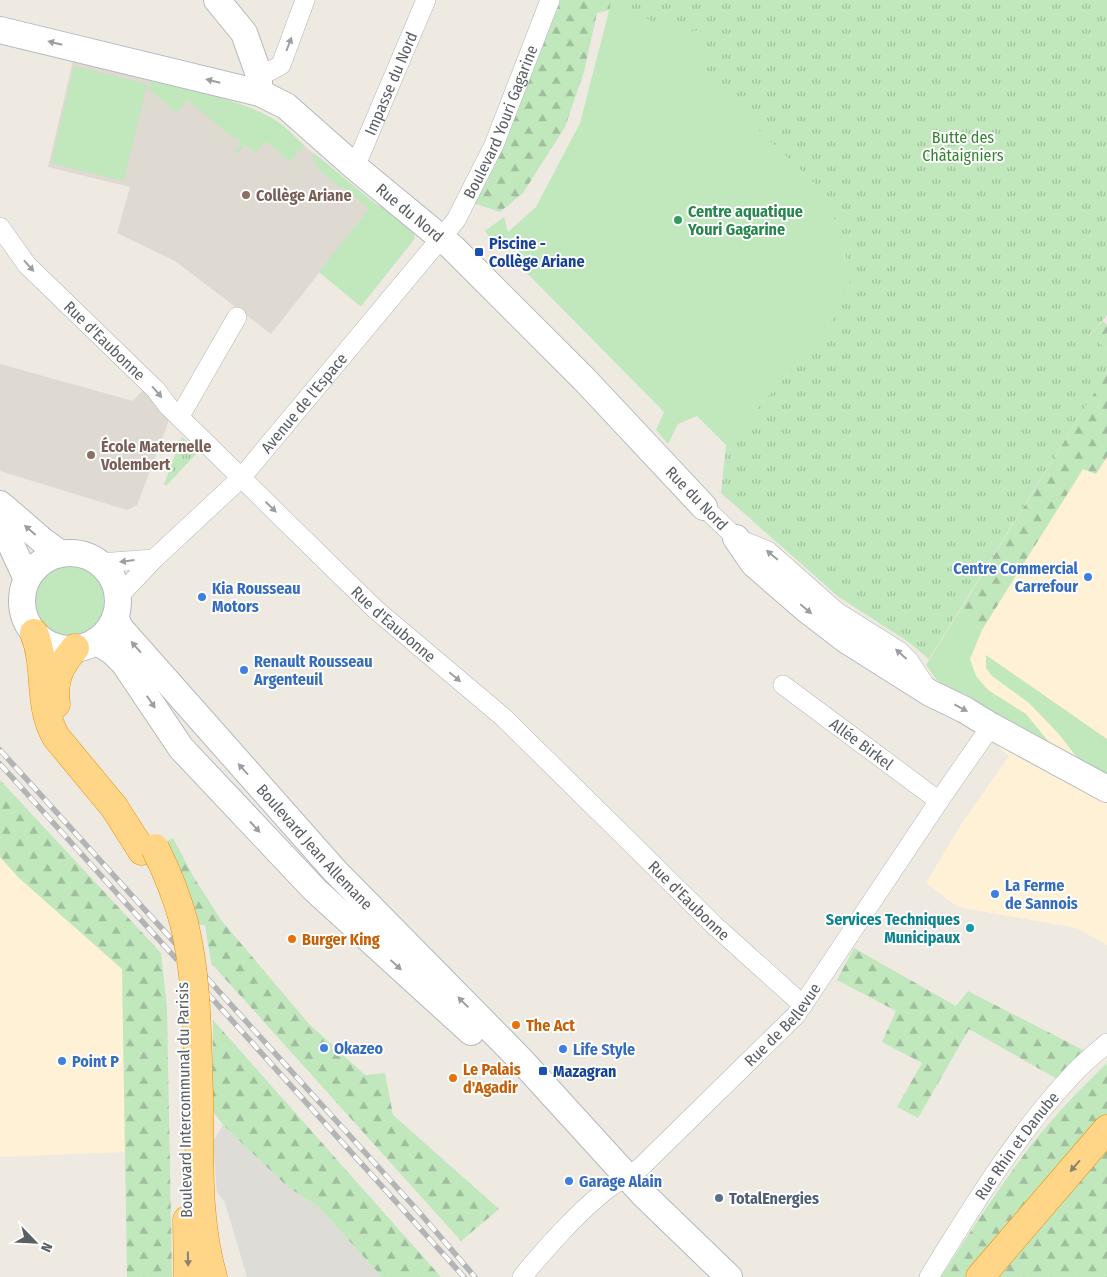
<svg xmlns="http://www.w3.org/2000/svg" width="1107" height="1277" font-family="'Fira Sans Condensed',sans-serif">
	<style>
		.commercial { fill: #fff1d6 }
		.industrial { fill: #dedcd7 }
		.education { fill: #ded9d1 }
		.grass { fill: #c1e7bd }
		.forest { fill: url(#forest-firs) }
		.park { fill: url(#park-tufts) }
		.lines { fill: none; stroke-linecap: round; stroke-linejoin: round }
		.street-casing { stroke: #b3b6ba; stroke-width: 20 }
		.secondary-casing { stroke: #b4b8bd; stroke-width: 28 }
		.highway-casing { stroke: #f08c00; stroke-width: 29 }
		.street { stroke: #fff; stroke-width: 19 }
		.secondary { stroke: #fff; stroke-width: 26 }
		.highway { stroke: #ffd588; stroke-width: 28 }
		.rail-casing { stroke: #b3b4b5; stroke-width: 5.5 }
		.rail { stroke: #fff; stroke-width: 4; stroke-dasharray: 11; stroke-linecap: butt }
		.highway-bridge-casing { stroke: #f08c00; stroke-width: 29; stroke-linecap: butt }
		.highway-bridge { stroke: #ffd588; stroke-width: 28 }
		.oneway { fill: #9c9fa2 }
		.oneway2 { fill: #8c826f }
		.education-dot { fill: #8d6e63; stroke: #fff; stroke-width: 2 }
		.leisure-dot { fill: #2e9e5b; stroke: #fff; stroke-width: 2 }
		.transit-dot { fill: #1a4fb4; stroke: #fff; stroke-width: 2 }
		.shop-dot { fill: #3f7fe0; stroke: #fff; stroke-width: 2 }
		.culture-dot { fill: #0f9aa8; stroke: #fff; stroke-width: 2 }
		.food-dot { fill: #e8710a; stroke: #fff; stroke-width: 2 }
		.service-dot { fill: #5c6f8a; stroke: #fff; stroke-width: 2 }
		.labels { text-anchor: middle; stroke-width: 4; stroke-linejoin: round; paint-order: stroke }
		.street-label { font-size: 16px; fill: #5a5f64; stroke: #fff }
		.park-label { font-size: 16px; fill: #358431; stroke: #fff }
		.education-label { font-size: 16px; font-weight: bold; fill: #785e54; stroke: #fff; text-anchor: start }
		.leisure-label { font-size: 16px; font-weight: bold; fill: #27864d; stroke: #fff; text-anchor: start }
		.transit-label { font-size: 16px; font-weight: bold; fill: #164399; stroke: #fff; text-anchor: start }
		.shop-label { font-size: 16px; font-weight: bold; fill: #366cbe; stroke: #fff; text-anchor: start }
		.culture-label { font-size: 16px; font-weight: bold; fill: #0d838f; stroke: #fff; text-anchor: end }
		.food-label { font-size: 16px; font-weight: bold; fill: #c56008; stroke: #fff; text-anchor: start }
		.service-label { font-size: 16px; font-weight: bold; fill: #4e5e75; stroke: #fff; text-anchor: start }
	</style>
	<defs>
		<pattern id="forest-firs" width="22" height="20" patternUnits="userSpaceOnUse" patternTransform="scale(1.25)"><rect width="22" height="20" fill="#c1e7bd"/><path d="M5 1l3.5 6h-7zM16 11l3.5 6h-7z" fill="#a0be9d"/></pattern>
		<pattern id="park-tufts" width="24" height="20" patternUnits="userSpaceOnUse" patternTransform="scale(1.25)"><rect width="24" height="20" fill="#c1e7bd"/><path d="M3 7l-1-3M5 7V3M7 7l1-3M15 17l-1-3M17 17v-4M19 17l1-3" fill="none" stroke="#a0be9d"/></pattern>
	</defs>
	<rect width="100%" height="100%" fill="#eeeae2"/>
	<g class="commercial">
		<polygon points="1107,425 1107,945 1076,928 958,907 926,883 962,823 1009,756 932,689 1083,452"/>
		<polygon points="0,857 19,878 122,969 126,1152 0,1157"/>
	</g>
	<polygon class="industrial" points="223,1125 288,1187 319,1207 382,1277 247,1277 225,1203 217,1192 213,1141"/>
	<g class="education">
		<polygon points="73,61 238,104 271,118 374,203 271,334 175,261 117,233 130,187 48,167"/>
		<polygon points="0,364 133,401 143,390 150,397 168,418 168,423 137,505 127,510 0,471"/>
	</g>
	<g class="grass">
		<polygon points="623,7 680,34 686,32 701,30 705,79 827,195 852,276 841,304 828,327 726,445 697,416 678,424 668,444 656,430 664,412 521,267 526,259 508,244 491,239 485,231 504,217 508,232 536,207 580,123 609,11"/>
		<polygon points="74,66 147,84 124,181 51,163"/>
		<path d="M151,81C188,90 239,99 272,118C284,125 294,136 304,145L290,162L266,141L255,153L245,145L238,153L235,151L242,143L236,137L234,139L188,100L177,113L148,89Z"/>
		<path d="M314,153L377,205L382,206L412,230L415,238L409,246L362,305L360,306L319,272L369,209L343,187L341,188C332,180 309,167 314,153Z"/>
		<circle cx="70" cy="600" r="38"/>
		<polygon points="959,612 982,630 970,659 976,676 988,690 1026,714 1049,742 1001,721 963,693 954,693 937,680 926,665"/>
		<polygon points="986,655 1107,739 1107,778 1083,765 1058,733 1029,703 992,676 986,668"/>
	</g>
	<g class="forest">
		<polygon points="557,0 856,0 913,272 726,445 828,327 841,304 852,276 827,195 705,79 700,30 686,32 680,34 623,7 597,13 584,72 565,127 523,193 500,212 470,202"/>
		<polygon points="1103,321 1107,325 1107,349 1090,336"/>
		<polygon points="1107,372 1107,457 1096,474 1083,469 982,630 959,612"/>
		<polygon points="0,780 161,953 167,1008 172,1277 127,1277 122,969 19,878 0,857"/>
		<polygon points="173,838 193,876 221,920 309,1024 365,1075 385,1073 393,1115 499,1209 461,1241 211,963 205,925 191,924 161,844"/>
		<polygon points="854,948 956,1006 968,991 1085,1051 1059,1080 969,1029 918,1118 897,1107 922,1063 882,1042 896,1011 837,980"/>
		<polygon points="213,1020 441,1277 382,1277 319,1207 288,1187 223,1125 212,1110"/>
		<path d="M1107,1063V1277H941C970,1232 999,1187 1032,1144C1055,1115 1081,1088 1107,1063Z"/>
	</g>
	<g class="park">
		<polygon points="611,0 1107,0 1107,315 1090,336 1107,349 1107,372 929,659 907,641 839,597 721,493 726,445 828,327 841,304 852,276 827,195 705,79 700,30 686,32 680,34 623,7 609,11"/>
		<polygon points="182,437 198,452 166,486 164,484"/>
	</g>
	<g class="lines">
		<g class="street-casing">
			<g id="street">
				<polyline points="258,72 270,71 281,65 305,0"/>
				<path id="s1" d="M355,167L426,0"/>
				<path id="s2" d="M0,227L27,265L156,390L168,406L375,609L503,717L714,925L803,1005"/>
				<polyline points="180,416 237,317"/>
				<polyline points="704,507 736,538 768,551 837,612 899,651 909,661 926,687"/>
				<polyline points="100,563 154,559"/>
				<path id="s3" d="M118,597L154,559L241,478L456,220L494,145L550,0"/>
				<path id="s4" d="M783,685L939,801"/>
				<path id="s5" d="M522,1277C548,1246 574,1216 606,1190C617,1181 630,1176 641,1167L796,1015L939,801L991,726"/>
				<path id="s6" d="M929,1277C972,1207 1016,1135 1073,1074C1083,1063 1096,1053 1107,1043"/>
			</g>
		</g>
		<g class="secondary-casing">
			<g id="secondary">
				<polyline points="217,0 244,33 258,72 260,93"/>
				<path id="s7" d="M0,30L260,93L286,106L355,167L452,247L585,380L704,507"/>
				<polyline points="0,504 43,541 61,554"/>
				<polyline points="0,521 27,579"/>
				<polyline points="736,538 754,564 807,610 846,640 930,693 965,710 991,726 1107,789"/>
				<circle cx="70" cy="601" r="48"/>
				<path id="s8" d="M115,617L120,628L335,871L520,1059L644,1195L729,1277"/>
				<polyline points="96,641 113,652 124,663 181,748 265,837 315,890 471,1032"/>
			</g>
		</g>
		<g class="highway-casing">
			<g id="highway">
				<path d="M34,633C48,667 37,704 56,737L114,807L142,851"/>
				<path d="M56,704C53,679 59,667 75,648"/>
				<path d="M199,1097C200,1158 196,1218 213,1277"/>
				<polyline points="187,1220 188,1277"/>
				<polyline points="980,1277 1107,1129"/>
			</g>
		</g>
		<use href="#street" class="street"/>
		<use href="#secondary" class="secondary"/>
		<use href="#highway" class="highway"/>
		<g class="rail-casing">
			<g id="rail">
				<polyline points="0,750 419,1212 475,1277"/>
				<polyline points="0,764 464,1277"/>
			</g>
		</g>
		<use href="#rail" class="rail"/>
		<g class="highway-bridge-casing">
			<path id="highway-bridge" d="M155,848C167,872 177,897 184,923C198,980 197,1039 199,1097"/>
		</g>
		<use href="#highway-bridge" class="highway-bridge"/>
	</g>
	<defs><path id="oneway-solid" d="M-6-.8H1V-3.2L6.5 0L1 3.2V.8H-6Z" transform="scale(1.25)"/></defs>
	<g class="oneway">
		<use href="#oneway-solid" transform="translate(55 43) rotate(-166)"/>
		<use href="#oneway-solid" transform="translate(289 44) rotate(-69)"/>
		<use href="#oneway-solid" transform="translate(213 81) rotate(-166)"/>
		<use href="#oneway-solid" transform="translate(29 266) rotate(48)"/>
		<use href="#oneway-solid" transform="translate(157 392) rotate(49)"/>
		<use href="#oneway-solid" transform="translate(271 507) rotate(44)"/>
		<use href="#oneway-solid" transform="translate(30 530) rotate(-139)"/>
		<use href="#oneway-solid" transform="translate(772 555) rotate(-140)"/>
		<use href="#oneway-solid" transform="translate(127 561) rotate(173)"/>
		<use href="#oneway-solid" transform="translate(806 609) rotate(40)"/>
		<use href="#oneway-solid" transform="translate(136 647) rotate(-131)"/>
		<use href="#oneway-solid" transform="translate(901 654) rotate(-138)"/>
		<use href="#oneway-solid" transform="translate(455 677) rotate(40)"/>
		<use href="#oneway-solid" transform="translate(151 702) rotate(56)"/>
		<use href="#oneway-solid" transform="translate(961 708) rotate(28)"/>
		<use href="#oneway-solid" transform="translate(243 769) rotate(-132)"/>
		<use href="#oneway-solid" transform="translate(255 827) rotate(47)"/>
		<use href="#oneway-solid" transform="translate(396 965) rotate(43)"/>
		<use href="#oneway-solid" transform="translate(463 1002) rotate(-135)"/>
	</g>
	<g class="oneway2">
		<use href="#oneway-solid" transform="translate(1075 1166) rotate(131)"/>
		<use href="#oneway-solid" transform="translate(188 1259) rotate(89)"/>
	</g>
	<g class="education-dot">
		<circle cx="246" cy="195" r="5"/>
		<circle cx="91" cy="455" r="5"/>
	</g>
	<circle class="leisure-dot" cx="678" cy="220" r="5"/>
	<g class="transit-dot">
		<rect x="474" y="247" width="10" height="10" rx="2.5"/>
		<rect x="538" y="1066" width="10" height="10" rx="2.5"/>
	</g>
	<g class="shop-dot">
		<circle cx="1088" cy="577" r="5"/>
		<circle cx="202" cy="597" r="5"/>
		<circle cx="244" cy="670" r="5"/>
		<circle cx="995" cy="894" r="5"/>
		<circle cx="324" cy="1048" r="5"/>
		<circle cx="563" cy="1049" r="5"/>
		<circle cx="62" cy="1061" r="5"/>
		<circle cx="569" cy="1181" r="5"/>
	</g>
	<circle class="culture-dot" cx="970" cy="928" r="5"/>
	<g class="food-dot">
		<circle cx="292" cy="939" r="5"/>
		<circle cx="516" cy="1025" r="5"/>
		<circle cx="453" cy="1078" r="5"/>
	</g>
	<circle class="service-dot" cx="719" cy="1198" r="5"/>
	<g class="labels">
		<g class="street-label">
			<text dy="6" stroke="none"><textPath href="#s1" startOffset="91">Impasse du Nord</textPath></text>
			<text dy="6" stroke="none"><textPath href="#s3" startOffset="615">Boulevard Youri Gagarine</textPath></text>
			<text dy="6" stroke="none"><textPath href="#s7" startOffset="460">Rue du Nord</textPath></text>
			<text dy="6" stroke="none"><textPath href="#s2" startOffset="155">Rue d'Eaubonne</textPath></text>
			<text dy="6" stroke="none"><textPath href="#s3" startOffset="269">Avenue de l'Espace</textPath></text>
			<text transform="translate(697 498) rotate(46)" y="6">Rue du Nord</text>
			<text dy="6" stroke="none"><textPath href="#s2" startOffset="560">Rue d'Eaubonne</textPath></text>
			<text dy="6" stroke="none"><textPath href="#s4" startOffset="98">Allée Birkel</textPath></text>
			<text dy="6" stroke="none"><textPath href="#s8" startOffset="305">Boulevard Jean Allemane</textPath></text>
			<text dy="6" stroke="none"><textPath href="#s2" startOffset="965">Rue d'Eaubonne</textPath></text>
			<text dy="6" stroke="none"><textPath href="#s5" startOffset="364">Rue de Bellevue</textPath></text>
			<text transform="translate(184 1100) rotate(-91)" y="6">Boulevard Intercommunal du Parisis</text>
			<text dy="6" stroke="none"><textPath href="#s6" startOffset="158">Rue Rhin et Danube</textPath></text>
		</g>
		<g class="park-label">
			<text x="963" y="143">Butte des<tspan x="963" dy="18">Châtaigniers</tspan></text>
		</g>
		<g class="education-label">
			<text x="256" y="201">Collège Ariane</text>
			<text x="101" y="452">École Maternelle<tspan x="101" dy="18">Volembert</tspan></text>
		</g>
		<g class="leisure-label">
			<text x="688" y="217">Centre aquatique<tspan x="688" dy="18">Youri Gagarine</tspan></text>
		</g>
		<g class="transit-label">
			<text x="489" y="249">Piscine -<tspan x="489" dy="18">Collège Ariane</tspan></text>
			<text x="553" y="1077">Mazagran</text>
		</g>
		<g class="shop-label">
			<text x="1078" y="574" text-anchor="end">Centre Commercial<tspan x="1078" dy="18">Carrefour</tspan></text>
			<text x="212" y="594">Kia Rousseau<tspan x="212" dy="18">Motors</tspan></text>
			<text x="254" y="667">Renault Rousseau<tspan x="254" dy="18">Argenteuil</tspan></text>
			<text x="1005" y="891">La Ferme<tspan x="1005" dy="18">de Sannois</tspan></text>
			<text x="334" y="1054">Okazeo</text>
			<text x="573" y="1055">Life Style</text>
			<text x="72" y="1067">Point P</text>
			<text x="579" y="1187">Garage Alain</text>
		</g>
		<g class="culture-label">
			<text x="960" y="925">Services Techniques<tspan x="960" dy="18">Municipaux</tspan></text>
		</g>
		<g class="food-label">
			<text x="302" y="945">Burger King</text>
			<text x="526" y="1031">The Act</text>
			<text x="463" y="1075">Le Palais<tspan x="463" dy="18">d'Agadir</tspan></text>
		</g>
		<g class="service-label">
			<text x="729" y="1204">TotalEnergies</text>
		</g>
	</g>
	<g transform="translate(35 1242) rotate(114)" stroke="#ffffff" stroke-width="4" paint-order="stroke">
	<path d="M0-4L9 19L0 12L-9 19Z" fill="#5a5f64"/>
	<text y="-8" font-size="14" font-weight="bold" text-anchor="middle" fill="#5a5f64">N</text>
	</g>
</svg>
